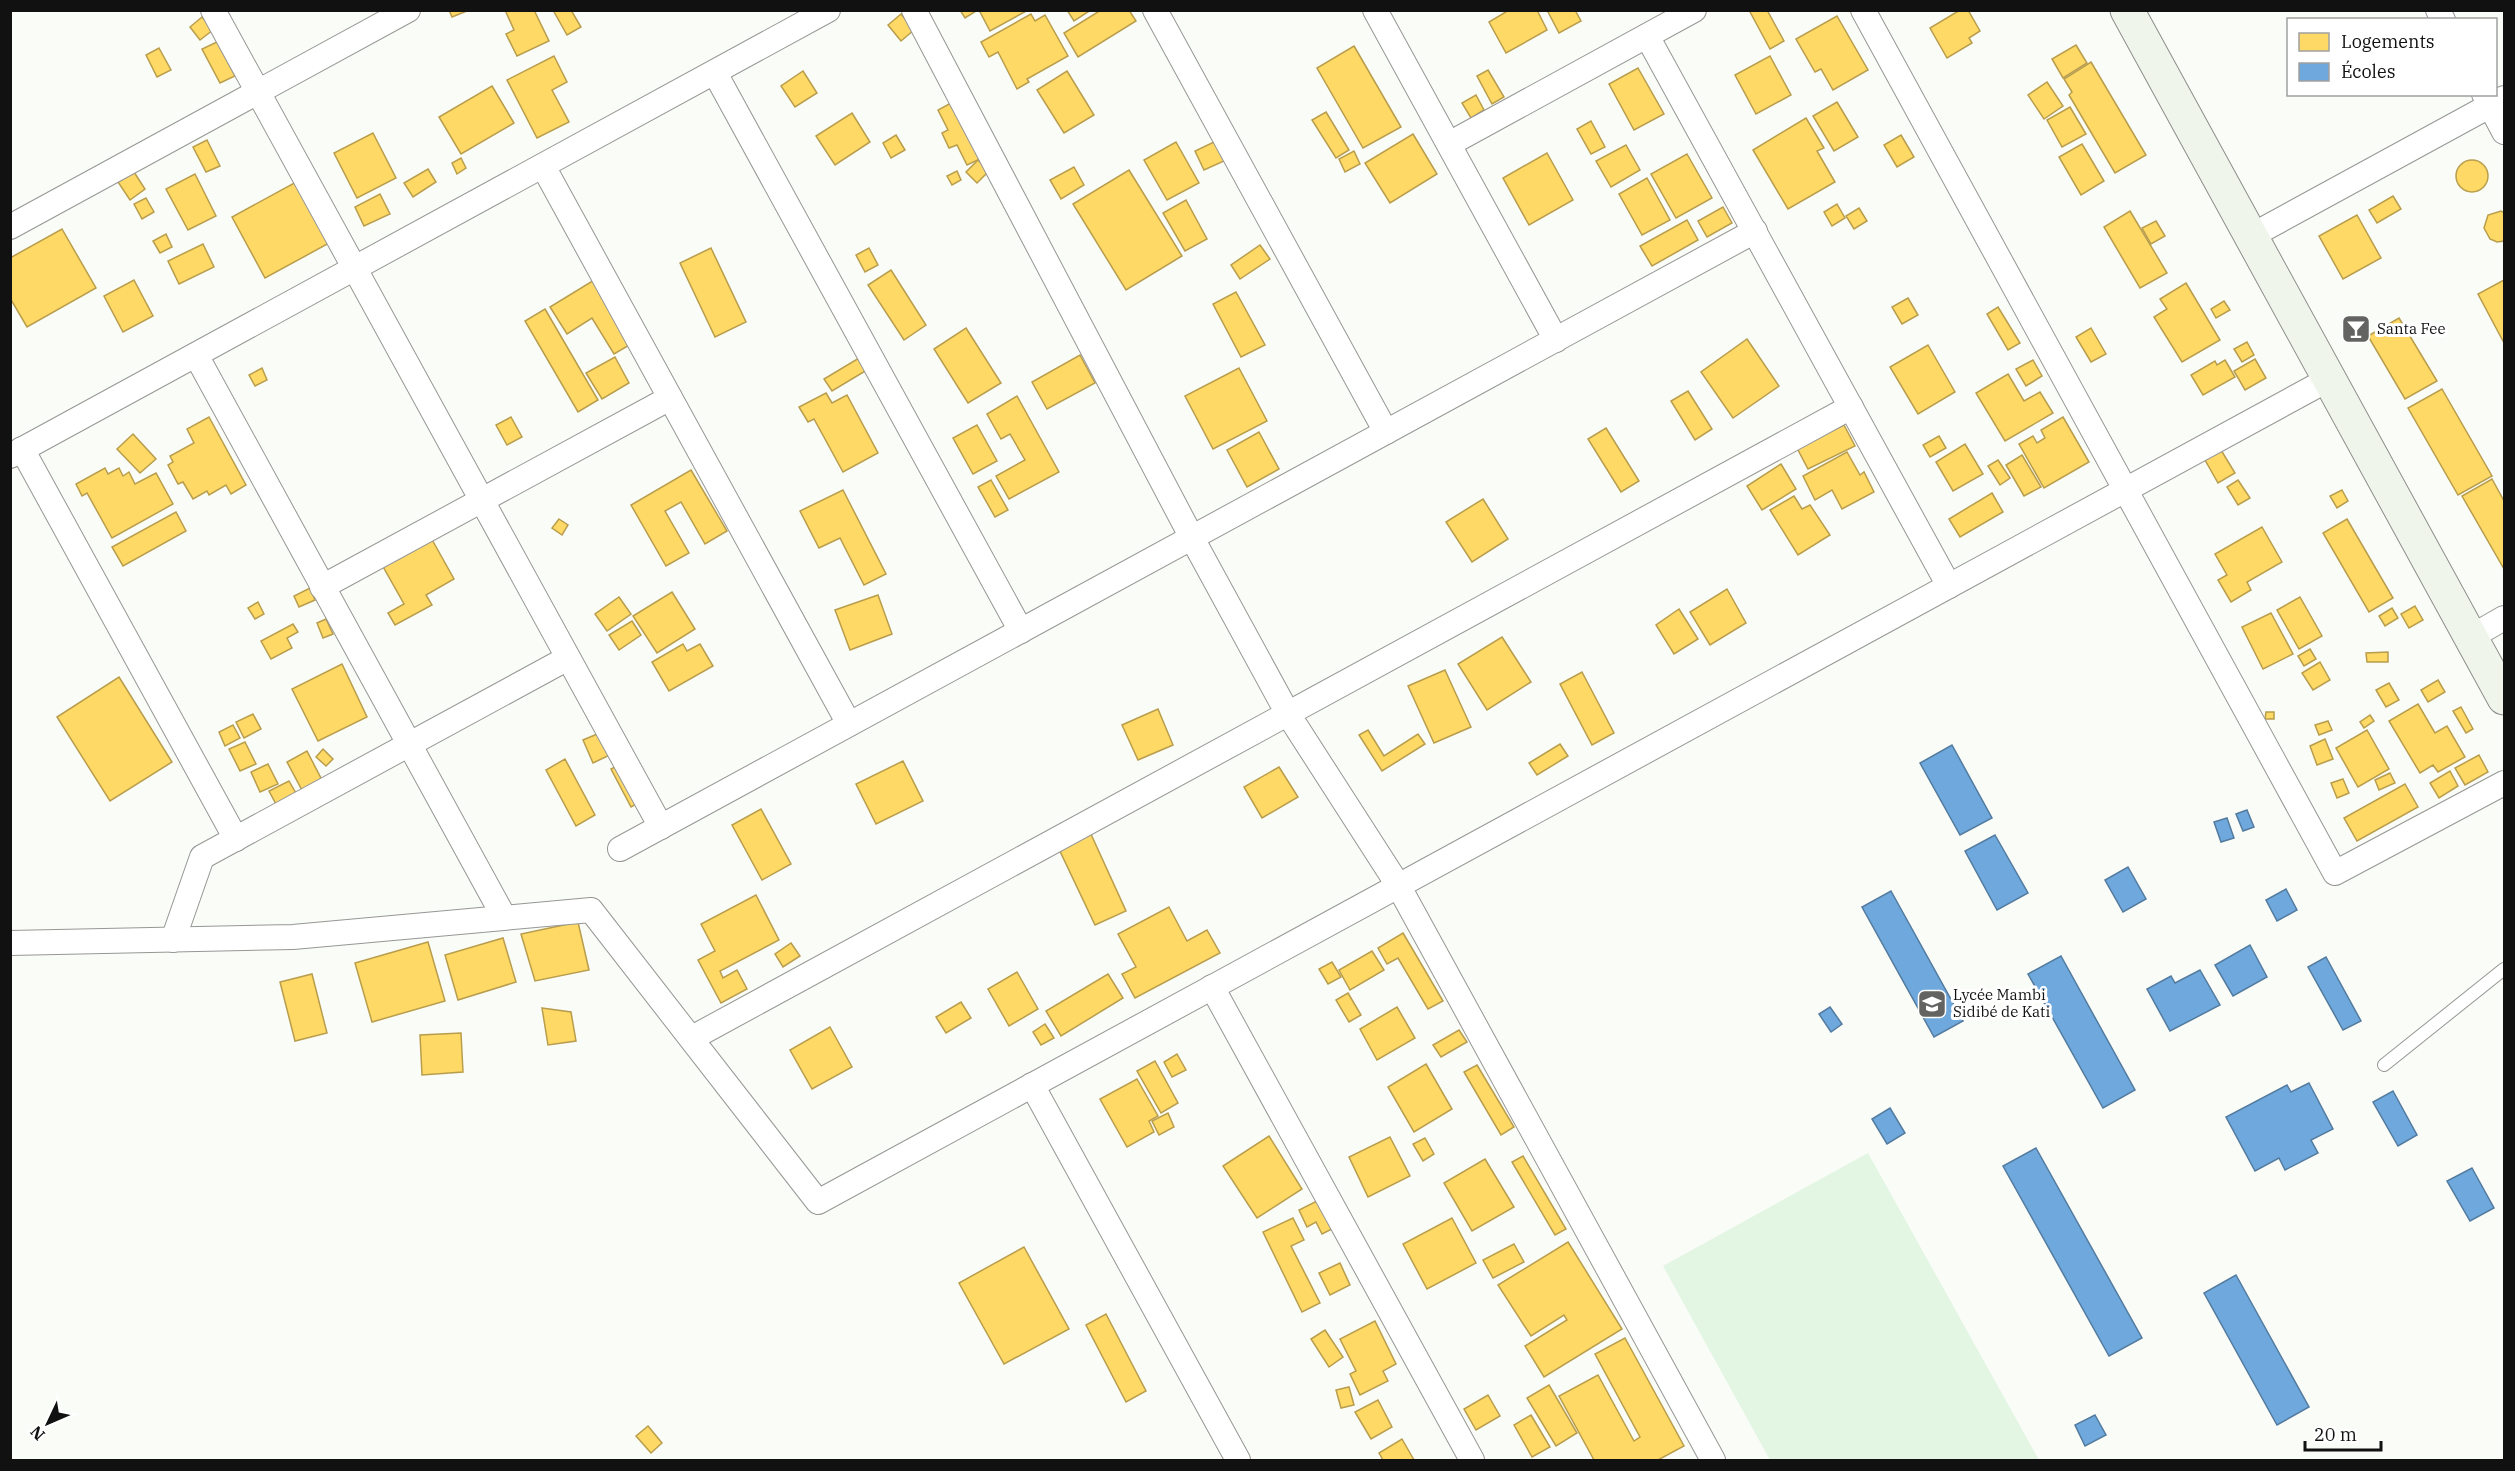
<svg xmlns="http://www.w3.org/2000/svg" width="2515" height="1471" font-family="'IBM Plex Serif',serif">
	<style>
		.pitch { fill: #e3f5e3 }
		.homes { fill: #ffd966; stroke: #b89d4c; stroke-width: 1.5 }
		.schools { fill: #6fa8dc; stroke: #537b9f; stroke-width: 1.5 }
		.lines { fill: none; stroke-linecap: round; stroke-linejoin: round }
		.lane-casing { stroke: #969795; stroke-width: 14 }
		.street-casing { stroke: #969795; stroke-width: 26 }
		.secondary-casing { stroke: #8d8d8b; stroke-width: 35 }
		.lane { stroke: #fefffe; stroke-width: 12 }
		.street { stroke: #fefffe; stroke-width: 24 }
		.secondary { stroke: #f0f5ec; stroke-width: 33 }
		.labels { text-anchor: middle; stroke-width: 6; stroke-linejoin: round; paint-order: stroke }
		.poi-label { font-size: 15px; fill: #111; stroke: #fff; text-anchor: start }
	</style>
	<rect width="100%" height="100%" fill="#fafcf7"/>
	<polygon class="pitch" points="1868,1153 2039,1460 1770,1460 1663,1266"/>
	<g class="homes">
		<polygon points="449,10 467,10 467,11 452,17"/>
		<polygon points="505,10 534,10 549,41 517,56 506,34 514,30"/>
		<polygon points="553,10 571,10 581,27 567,35"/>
		<polygon points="960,10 976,10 976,11 965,18"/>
		<polygon points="979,10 1028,10 990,31"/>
		<polygon points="1067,10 1091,10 1074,21"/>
		<polygon points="1101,10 1129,10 1136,21 1078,57 1064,33"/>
		<polygon points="1509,10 1537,10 1547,30 1506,53 1489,22"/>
		<polygon points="1547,10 1575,10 1581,21 1559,33"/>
		<polygon points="1749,10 1767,10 1784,41 1770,49"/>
		<polygon points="1960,10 1968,10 1980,31 1969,38 1972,43 1947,58 1930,28"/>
		<polygon points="901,14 914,30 901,41 888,25"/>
		<polygon points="1031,14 1035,21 1045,15 1068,56 1027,79 1029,82 1017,89 998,52 989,57 981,42"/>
		<polygon points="1837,16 1868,70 1833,90 1821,69 1815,72 1796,39"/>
		<polygon points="202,17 213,30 200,40 190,27"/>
		<polygon points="217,42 235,76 220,83 202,49"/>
		<polygon points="2076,45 2087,63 2063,78 2052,59"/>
		<polygon points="1354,46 1401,127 1363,148 1317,68"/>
		<polygon points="159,48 171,70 157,77 146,55"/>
		<polygon points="554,56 567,82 552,90 569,122 537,138 507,80"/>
		<polygon points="1770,56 1791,95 1756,114 1735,75"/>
		<polygon points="2091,62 2146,155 2115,173 2069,95 2072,92 2064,79"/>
		<polygon points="1638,68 1664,114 1634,130 1609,84"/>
		<polygon points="1488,70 1504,97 1492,104 1477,76"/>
		<polygon points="803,71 817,93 795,107 781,86"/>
		<polygon points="1067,71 1094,115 1064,133 1037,90"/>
		<polygon points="2047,82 2063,106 2044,119 2028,95"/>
		<polygon points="492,86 514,123 461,154 439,117"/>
		<polygon points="1476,95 1484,110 1471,118 1462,103"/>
		<polygon points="1837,102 1858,137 1834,151 1813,116"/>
		<polygon points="951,103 980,159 967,165 957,145 949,148 942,133 948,130 938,110"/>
		<polygon points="2070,107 2086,134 2062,147 2047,120"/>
		<polygon points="1326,112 1349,150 1336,158 1312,120"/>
		<polygon points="852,113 870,142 835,165 816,136"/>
		<polygon points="1806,118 1824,148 1817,151 1835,182 1788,209 1753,150"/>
		<polygon points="1591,121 1605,147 1591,154 1577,129"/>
		<polygon points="373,133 396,178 357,198 334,153"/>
		<polygon points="1413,134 1437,174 1390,203 1365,163"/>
		<polygon points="896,135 905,150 891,158 883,143"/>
		<polygon points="1901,135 1914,157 1897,167 1884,145"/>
		<polygon points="207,140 220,166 206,172 193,147"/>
		<polygon points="1176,142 1199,183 1167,200 1144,160"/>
		<polygon points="1214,142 1224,161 1204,170 1195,151"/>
		<polygon points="2082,144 2104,181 2081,195 2059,157"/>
		<polygon points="1626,145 1640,170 1611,187 1596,161"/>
		<polygon points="1354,151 1360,164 1345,172 1339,159"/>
		<polygon points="1547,153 1573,200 1529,225 1503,178"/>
		<polygon points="1687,154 1712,198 1676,218 1651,174"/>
		<polygon points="461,158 466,168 457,174 452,163"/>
		<polygon points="978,160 989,171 977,183 966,172"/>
		<circle cx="2472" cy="176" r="16"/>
		<polygon points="1074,167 1084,185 1061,199 1050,180"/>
		<polygon points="428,169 436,182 413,197 404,183"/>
		<polygon points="1129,170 1182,256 1126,290 1073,204"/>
		<polygon points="957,171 961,180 952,185 947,176"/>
		<polygon points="134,172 145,189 130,200 118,182"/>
		<polygon points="195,174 216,216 188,230 166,189"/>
		<polygon points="1647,178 1670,220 1642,235 1619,194"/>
		<polygon points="298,181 331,242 265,278 232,217"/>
		<polygon points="380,194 390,214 364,226 355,207"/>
		<polygon points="2393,196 2401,209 2377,223 2369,210"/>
		<polygon points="146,198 154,212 142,219 134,204"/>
		<polygon points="1186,200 1207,239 1185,251 1163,213"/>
		<polygon points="1837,204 1845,218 1832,226 1824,212"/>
		<polygon points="1723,207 1732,223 1707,237 1698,221"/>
		<polygon points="1859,208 1867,221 1854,229 1846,216"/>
		<polygon points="2130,211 2167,273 2140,288 2104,227"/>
		<polygon points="2501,211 2504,213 2504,241 2497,242 2490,239 2484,228 2488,215"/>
		<polygon points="2357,215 2381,258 2343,279 2319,236"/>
		<polygon points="1687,220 1698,240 1652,266 1640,246"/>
		<polygon points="2156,221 2165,236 2151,244 2142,228"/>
		<polygon points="62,229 96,288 27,327 10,298 10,258"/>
		<polygon points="166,234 172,247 160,253 153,241"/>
		<polygon points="203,244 214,267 179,284 168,261"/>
		<polygon points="1260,245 1270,259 1240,279 1231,265"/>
		<polygon points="711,248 746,322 715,337 680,263"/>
		<polygon points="869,248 878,265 865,272 856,255"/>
		<polygon points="891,270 926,325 904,340 868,285"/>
		<polygon points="599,277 638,340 614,354 592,318 567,334 550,307"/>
		<polygon points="134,280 153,316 123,332 104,296"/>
		<polygon points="2504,280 2504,343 2478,294"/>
		<polygon points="2186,283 2220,340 2182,362 2154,317 2167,309 2160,299"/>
		<polygon points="1236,292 1265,345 1241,357 1213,304"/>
		<polygon points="1908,298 1918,315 1902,324 1892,307"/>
		<polygon points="2224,301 2230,310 2216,318 2211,309"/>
		<polygon points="1998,307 2020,343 2008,350 1987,314"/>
		<polygon points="545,309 598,400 578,412 525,321"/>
		<polygon points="2399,318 2437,381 2405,399 2368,336"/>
		<polygon points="966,328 1001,383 968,403 934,349"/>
		<polygon points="2091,328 2106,354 2091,362 2076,337"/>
		<polygon points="1747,339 1779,386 1733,418 1701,372"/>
		<polygon points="2247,342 2254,355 2242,362 2234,349"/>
		<polygon points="1928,345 1955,392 1918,414 1890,367"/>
		<polygon points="1080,355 1095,383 1047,409 1032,382"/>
		<polygon points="615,357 629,383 602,399 586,373"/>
		<polygon points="859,358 867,370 832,391 824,379"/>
		<polygon points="2255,359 2266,378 2245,390 2234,371"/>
		<polygon points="2033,360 2042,376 2026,386 2016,369"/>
		<polygon points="2225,360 2235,377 2203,395 2191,375 2215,361 2217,365"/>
		<polygon points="262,368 267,380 255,386 249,375"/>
		<polygon points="1239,368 1267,421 1213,449 1185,396"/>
		<polygon points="2008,374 2024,401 2040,392 2053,413 2005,441 1976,393"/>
		<polygon points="2442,389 2492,476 2458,495 2408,408"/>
		<polygon points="1688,391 1712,429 1695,440 1671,401"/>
		<polygon points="826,393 832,403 847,395 878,453 843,472 814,419 808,422 799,407"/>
		<polygon points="1017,396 1059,472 1009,499 996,476 1025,460 1010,434 1001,439 987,414"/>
		<polygon points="209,417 246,485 231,494 226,485 209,495 207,491 193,499 183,482 178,484 168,465 173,462 170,456 194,443 187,429"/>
		<polygon points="511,417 522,437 507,445 496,425"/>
		<polygon points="2063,417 2089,462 2044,488 2019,444 2033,436 2037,443 2045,438 2041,430"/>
		<polygon points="977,425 997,461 973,474 953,438"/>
		<polygon points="1844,425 1855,446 1808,469 1797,448"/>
		<polygon points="1606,428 1639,481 1621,492 1588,439"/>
		<polygon points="1259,432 1279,469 1247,487 1227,450"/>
		<polygon points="133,434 156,459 140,473 117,449"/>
		<polygon points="1939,436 1946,448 1930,457 1923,445"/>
		<polygon points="1965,444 1983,474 1953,491 1936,462"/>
		<polygon points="2221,450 2235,473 2218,483 2205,460"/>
		<polygon points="1847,452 1860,475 1864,472 1874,492 1842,509 1832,490 1815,500 1803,476"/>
		<polygon points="2022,455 2041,487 2024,496 2006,465"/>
		<polygon points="1998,460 2010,478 2000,485 1988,466"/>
		<polygon points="1781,464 1796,489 1762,510 1747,486"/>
		<polygon points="105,468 108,474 119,468 123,476 129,472 135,484 156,473 173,504 112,538 87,493 82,496 76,484"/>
		<polygon points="691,470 727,531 705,544 681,502 665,511 689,553 666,566 631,505"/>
		<polygon points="2492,479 2504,501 2504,569 2462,496"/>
		<polygon points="991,480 1008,510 995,517 978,487"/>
		<polygon points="2238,480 2250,498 2238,505 2227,487"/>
		<polygon points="843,490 886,574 864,585 840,538 819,548 800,511"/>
		<polygon points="2342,490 2348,501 2337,508 2330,496"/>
		<polygon points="1992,493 2003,512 1960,537 1949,519"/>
		<polygon points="1794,496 1802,509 1810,505 1830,535 1798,555 1770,510"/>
		<polygon points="1483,499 1508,539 1472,562 1446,522"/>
		<polygon points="176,512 186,531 123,566 112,547"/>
		<polygon points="559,519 568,525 562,535 552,528"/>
		<polygon points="2347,519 2393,598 2369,612 2323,533"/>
		<polygon points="2262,527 2282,562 2247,582 2251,590 2231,602 2218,580 2227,575 2215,554"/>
		<polygon points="430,536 454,579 426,595 432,605 395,625 388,613 404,604 381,563"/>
		<polygon points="310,588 315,600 299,607 294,596"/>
		<polygon points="1727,589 1746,623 1710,645 1690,612"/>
		<polygon points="672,592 695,629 657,653 633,616"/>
		<polygon points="878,595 892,634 850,650 835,610"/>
		<polygon points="619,597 631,614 607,631 595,614"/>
		<polygon points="2300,597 2322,636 2299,649 2277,610"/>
		<polygon points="258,602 264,614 255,619 248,608"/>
		<polygon points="2415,606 2423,620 2409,628 2401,614"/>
		<polygon points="2392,608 2398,618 2385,626 2379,616"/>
		<polygon points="1679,609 1698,639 1674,654 1656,625"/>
		<polygon points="2271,613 2293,654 2263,669 2242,627"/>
		<polygon points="326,619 333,634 323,638 317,623"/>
		<polygon points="632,621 641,635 619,650 609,635"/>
		<polygon points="293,624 298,632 287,638 292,648 271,659 261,641"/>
		<polygon points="1502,637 1531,682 1487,710 1458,664"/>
		<polygon points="683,644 687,651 700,644 713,666 669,691 652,662"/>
		<polygon points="2310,649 2316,659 2304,666 2298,656"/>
		<polygon points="2388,652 2388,662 2367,662 2366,653"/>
		<polygon points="2320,662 2330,680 2313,690 2302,673"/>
		<polygon points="342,664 367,717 318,741 292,689"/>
		<polygon points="1445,670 1471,727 1434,743 1408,686"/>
		<polygon points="1582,672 1614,733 1592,745 1560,684"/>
		<polygon points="119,677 172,762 110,801 57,717"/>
		<polygon points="2438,680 2445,692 2428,702 2421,690"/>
		<polygon points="2389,683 2399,700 2386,707 2376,690"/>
		<polygon points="2418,704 2435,733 2447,726 2465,757 2438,772 2433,765 2420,773 2389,721"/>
		<polygon points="2461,707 2473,729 2466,733 2453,711"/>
		<polygon points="1158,709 1173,745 1138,760 1122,725"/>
		<polygon points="2266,712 2274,712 2274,719 2265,719"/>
		<polygon points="253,714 261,729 244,738 236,722"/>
		<polygon points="2370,715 2374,721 2364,728 2360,722"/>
		<polygon points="2328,721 2332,730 2319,735 2315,725"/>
		<polygon points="233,725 240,738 225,746 219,732"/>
		<polygon points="1368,730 1384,756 1418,734 1425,744 1382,771 1359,735"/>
		<polygon points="2367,730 2389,769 2358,787 2336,748"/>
		<polygon points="602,732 612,754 593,763 583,740"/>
		<polygon points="2325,739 2333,759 2317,765 2310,746"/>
		<polygon points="245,742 256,764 240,771 229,749"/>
		<polygon points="1560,744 1568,756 1537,775 1529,763"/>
		<polygon points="323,749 333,759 326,766 316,757"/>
		<polygon points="307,751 324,784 304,794 287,762"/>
		<polygon points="2479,755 2488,772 2465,785 2455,768"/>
		<polygon points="565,759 595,815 576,826 546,770"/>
		<polygon points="903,761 923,801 876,824 856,784"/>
		<polygon points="622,763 642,801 631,807 611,769"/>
		<polygon points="268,764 278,784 260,792 251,772"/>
		<polygon points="1279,767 1298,797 1262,818 1244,787"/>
		<polygon points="2450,771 2458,786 2439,798 2430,783"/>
		<polygon points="2390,773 2395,783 2379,790 2375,780"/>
		<polygon points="2343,779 2349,793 2337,798 2331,783"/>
		<polygon points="289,781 297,795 277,806 269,791"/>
		<polygon points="2405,784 2418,807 2357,841 2344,818"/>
		<polygon points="761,809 791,864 762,880 732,825"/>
		<polygon points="1090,832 1126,911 1095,925 1058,847"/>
		<polygon points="756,895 779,940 720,971 723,978 737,970 747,989 721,1003 698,960 715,951 701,924"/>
		<polygon points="1169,907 1187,941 1207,930 1220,953 1135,998 1122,974 1136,967 1118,934"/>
		<polygon points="578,922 589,970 535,981 521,934"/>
		<polygon points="1403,933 1443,1001 1428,1009 1398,958 1387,964 1378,948"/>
		<polygon points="503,938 516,982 458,1000 445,955"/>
		<polygon points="428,942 445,1001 372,1022 355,963"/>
		<polygon points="791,943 800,956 783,967 775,954"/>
		<polygon points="1372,951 1384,970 1350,990 1339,970"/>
		<polygon points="1332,962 1341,977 1328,984 1319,969"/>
		<polygon points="1017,972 1038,1009 1009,1026 988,989"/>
		<polygon points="312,974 327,1033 295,1041 280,982"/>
		<polygon points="1108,974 1123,998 1061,1036 1046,1011"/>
		<polygon points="1348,993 1361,1015 1349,1022 1336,1000"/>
		<polygon points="961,1002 971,1018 946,1033 936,1017"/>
		<polygon points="1397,1007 1415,1038 1377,1060 1360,1029"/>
		<polygon points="542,1008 571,1012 576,1041 548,1045"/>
		<polygon points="1045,1024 1054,1038 1041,1045 1033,1032"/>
		<polygon points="830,1027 852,1067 812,1089 790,1050"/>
		<polygon points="1459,1030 1467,1042 1441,1057 1433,1045"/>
		<polygon points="461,1033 463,1072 422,1075 420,1035"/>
		<polygon points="1177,1054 1186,1070 1172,1077 1164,1062"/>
		<polygon points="1155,1061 1178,1103 1161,1113 1137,1071"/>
		<polygon points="1426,1064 1452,1109 1414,1132 1388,1087"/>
		<polygon points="1477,1065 1514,1127 1501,1135 1464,1072"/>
		<polygon points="1137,1079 1158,1116 1149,1121 1154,1132 1127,1147 1100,1099"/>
		<polygon points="1168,1113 1174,1127 1159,1135 1152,1121"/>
		<polygon points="1269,1136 1302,1189 1257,1218 1223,1166"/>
		<polygon points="1390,1137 1410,1176 1368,1197 1349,1157"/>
		<polygon points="1425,1138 1434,1154 1423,1161 1413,1144"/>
		<polygon points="1523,1156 1566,1229 1555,1235 1512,1162"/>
		<polygon points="1485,1159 1514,1207 1472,1231 1444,1183"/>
		<polygon points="1319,1200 1334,1228 1322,1234 1316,1222 1307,1227 1299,1210"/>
		<polygon points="1293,1218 1304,1240 1291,1246 1320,1303 1302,1312 1263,1232"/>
		<polygon points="1452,1218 1476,1263 1427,1289 1403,1244"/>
		<polygon points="1568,1242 1622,1329 1544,1377 1525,1346 1567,1320 1564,1315 1531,1336 1498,1285"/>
		<polygon points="1514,1244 1524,1262 1493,1278 1483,1260"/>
		<polygon points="1024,1247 1069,1329 1004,1364 959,1283"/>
		<polygon points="1340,1263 1350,1285 1330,1295 1319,1273"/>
		<polygon points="1106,1314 1146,1391 1126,1402 1086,1325"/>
		<polygon points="1375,1321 1396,1364 1383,1371 1388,1381 1360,1395 1350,1374 1356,1371 1340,1339"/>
		<polygon points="1325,1330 1343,1357 1329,1367 1311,1339"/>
		<polygon points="1625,1338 1684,1446 1658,1460 1594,1460 1559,1396 1598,1375 1634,1441 1640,1437 1595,1354"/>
		<polygon points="1549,1385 1577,1433 1556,1446 1527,1398"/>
		<polygon points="1349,1387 1354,1405 1341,1408 1336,1390"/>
		<polygon points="1488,1395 1500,1416 1476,1430 1464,1409"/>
		<polygon points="1378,1400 1392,1427 1371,1439 1355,1412"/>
		<polygon points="1531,1415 1550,1447 1532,1457 1514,1425"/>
		<polygon points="648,1426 662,1443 651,1453 636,1436"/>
		<polygon points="1402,1439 1414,1460 1383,1460 1379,1453"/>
	</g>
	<g class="schools">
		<polygon points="1952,745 1992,818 1960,835 1920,763"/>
		<polygon points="2247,810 2254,827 2243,831 2236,814"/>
		<polygon points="2227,818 2234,838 2221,842 2214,822"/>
		<polygon points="1995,835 2028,893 1997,910 1965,851"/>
		<polygon points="2128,867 2146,899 2123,912 2105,880"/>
		<polygon points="2286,889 2297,910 2277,921 2266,900"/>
		<polygon points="1891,891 1963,1021 1934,1037 1862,907"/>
		<polygon points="2250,945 2267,977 2233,996 2215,965"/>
		<polygon points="2061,956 2135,1090 2103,1108 2028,974"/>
		<polygon points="2326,957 2361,1021 2343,1030 2308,967"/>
		<polygon points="2200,970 2220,1005 2170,1031 2147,989 2171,976 2175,983"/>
		<polygon points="1830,1007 1842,1024 1831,1032 1819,1014"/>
		<polygon points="2309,1083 2333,1129 2311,1140 2318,1153 2285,1170 2279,1158 2255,1171 2226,1117 2287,1085 2291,1092"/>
		<polygon points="2393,1091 2417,1135 2398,1146 2373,1102"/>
		<polygon points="1890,1108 1905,1133 1887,1144 1872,1119"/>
		<polygon points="2036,1148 2142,1338 2109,1356 2003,1166"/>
		<polygon points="2472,1168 2494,1208 2470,1221 2447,1181"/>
		<polygon points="2236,1275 2309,1407 2277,1425 2204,1293"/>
		<polygon points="2095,1415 2106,1435 2085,1446 2075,1425"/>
	</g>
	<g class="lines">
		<g class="lane-casing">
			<polyline id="lane" points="2384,1065 2504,969"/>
		</g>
		<g class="street-casing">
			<g id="street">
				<polyline points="213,10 661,827"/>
				<polyline points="914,10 1192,538 1288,714 1398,885 1713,1460"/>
				<polyline points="1155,10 1386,432"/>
				<polyline points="1375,10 1556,340"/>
				<polyline points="1863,10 2335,873 2504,783"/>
				<polyline points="2438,10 2443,20"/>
				<polyline points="1647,36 1949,586"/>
				<polyline points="715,73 1021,631"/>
				<polyline points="2484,94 2504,132"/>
				<polyline points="1449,144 1694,10"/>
				<polyline points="543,166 849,724"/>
				<polyline points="10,227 408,10"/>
				<polyline points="2251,236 2504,98"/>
				<polyline points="196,355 504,917"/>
				<polyline points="22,449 236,839"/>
				<polyline points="10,456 828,10"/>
				<polyline points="322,587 670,398"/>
				<polyline points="2471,637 2504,618"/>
				<polyline points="620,849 1755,231"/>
				<polyline points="173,940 202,857 568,658"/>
				<polyline points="10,943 293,937 591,910 818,1202 2329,379"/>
				<polyline points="1212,987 1472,1460"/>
				<polyline points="692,1038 1851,407"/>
				<polyline points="1032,1085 1238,1460"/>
			</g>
		</g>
		<g class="secondary-casing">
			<polyline id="secondary" points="2127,10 2504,698"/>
		</g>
		<use href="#lane" class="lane"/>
		<use href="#street" class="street"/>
		<use href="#secondary" class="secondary"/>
	</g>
	<defs>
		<g id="bar-square" transform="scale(1.5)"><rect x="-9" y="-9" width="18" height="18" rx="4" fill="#636362" stroke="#fff"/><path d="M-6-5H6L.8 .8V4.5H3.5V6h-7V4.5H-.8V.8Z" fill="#fff"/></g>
		<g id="school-square" transform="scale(1.5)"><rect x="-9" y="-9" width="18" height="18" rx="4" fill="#636362" stroke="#fff"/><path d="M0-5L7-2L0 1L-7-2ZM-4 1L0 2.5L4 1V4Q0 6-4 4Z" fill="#fff"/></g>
	</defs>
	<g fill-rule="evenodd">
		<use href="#bar-square" x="2356" y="329"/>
		<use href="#school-square" x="1932" y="1004"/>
	</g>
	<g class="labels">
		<g class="poi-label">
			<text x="2377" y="334">Santa Fee</text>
			<text x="1953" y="1000">Lycée Mambi<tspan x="1953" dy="17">Sidibé de Kati</tspan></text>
		</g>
	</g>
	<rect width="2515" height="1471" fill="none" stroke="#111111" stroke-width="24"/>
	<rect x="2287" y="18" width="210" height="78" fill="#ffffff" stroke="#a0a0a0" stroke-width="1.5"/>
	<rect x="2299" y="33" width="30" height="18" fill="#ffd966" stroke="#a0a0a0" stroke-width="1.5"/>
	<text x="2341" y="48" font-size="18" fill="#111111">Logements</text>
	<rect x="2299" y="63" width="30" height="18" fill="#6fa8dc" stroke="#a0a0a0" stroke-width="1.5"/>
	<text x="2341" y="78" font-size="18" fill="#111111">Écoles</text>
	<g transform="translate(48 1423) rotate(226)" stroke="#ffffff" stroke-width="4.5" paint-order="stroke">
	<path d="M0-4.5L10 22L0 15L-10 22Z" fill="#111111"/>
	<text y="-9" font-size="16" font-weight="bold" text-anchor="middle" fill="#111111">N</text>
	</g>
	<path d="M2305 1441v9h76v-9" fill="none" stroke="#111111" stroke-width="3"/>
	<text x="2314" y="1441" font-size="18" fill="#111111" stroke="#ffffff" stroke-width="4.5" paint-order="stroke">20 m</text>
</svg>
